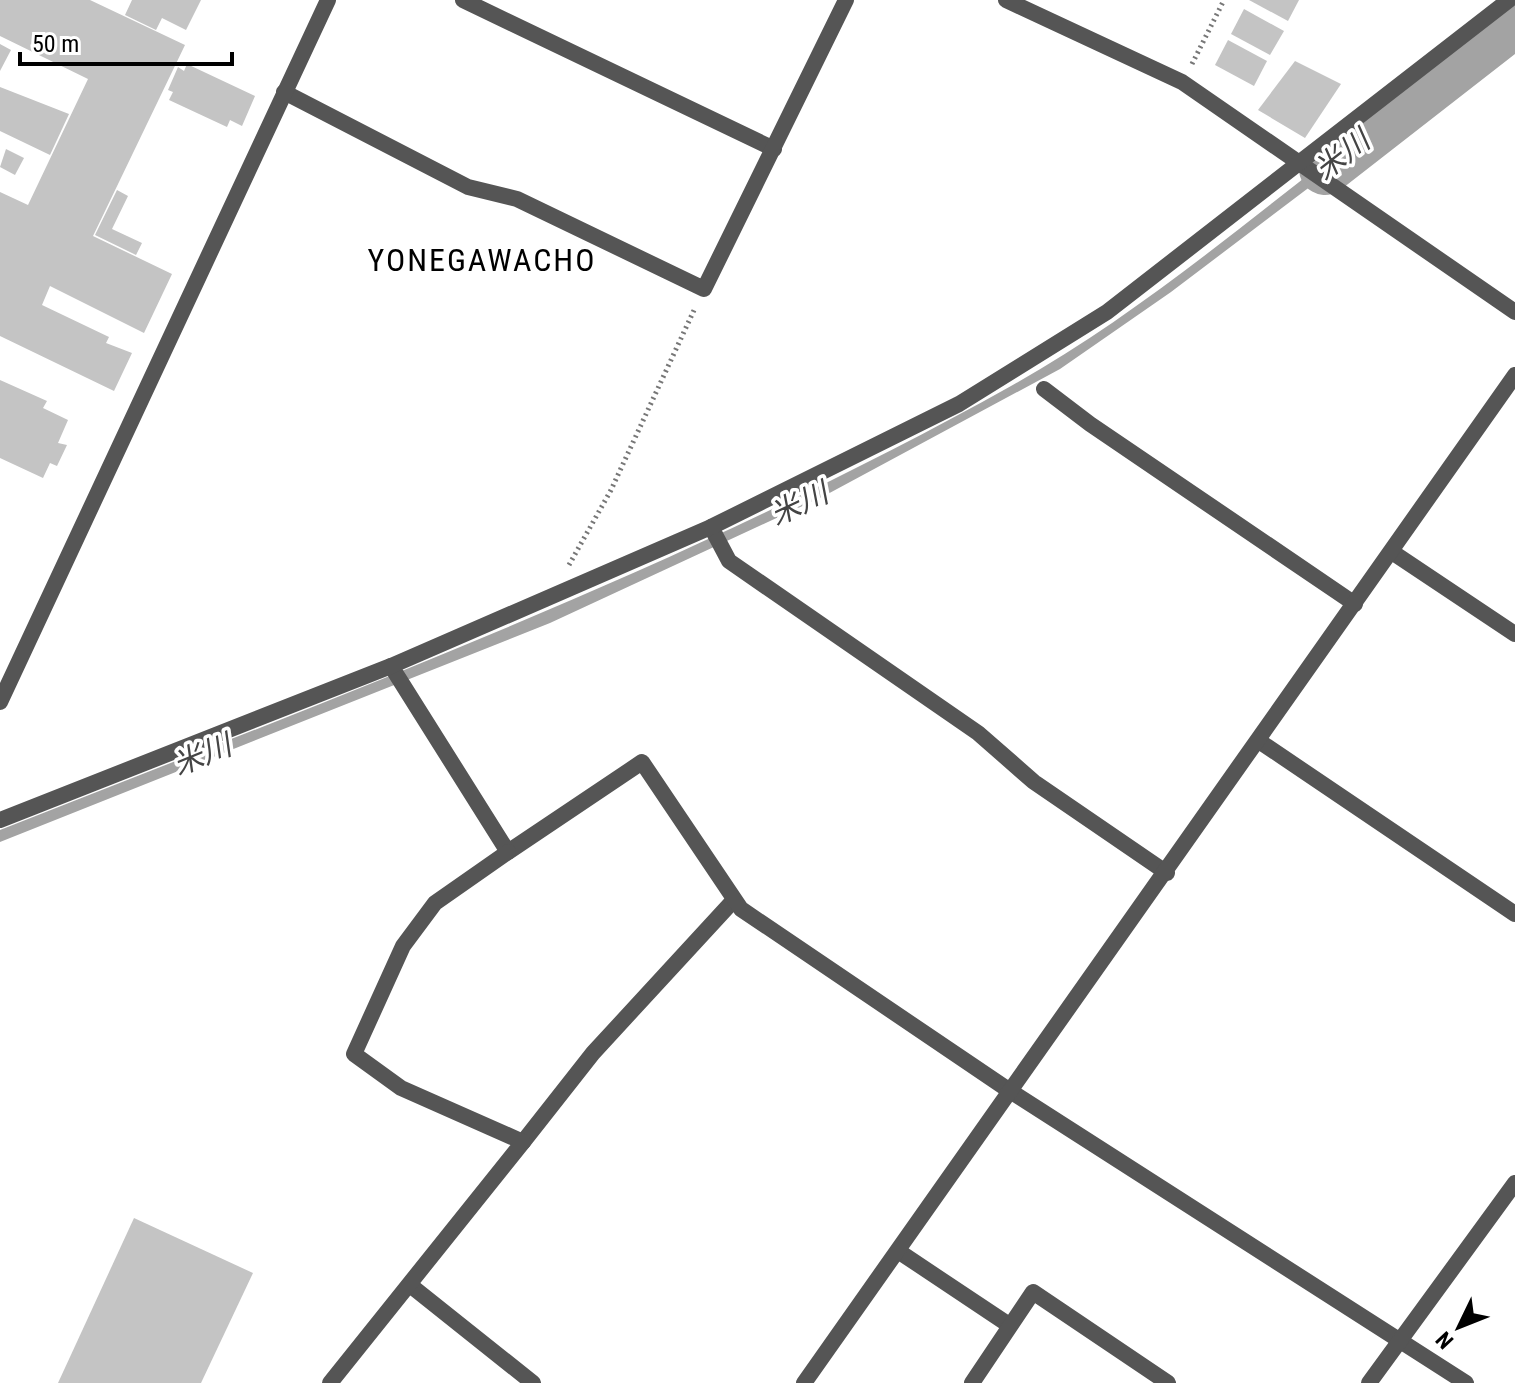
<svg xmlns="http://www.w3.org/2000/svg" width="1515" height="1383" font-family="'Roboto Condensed','Noto Sans JP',sans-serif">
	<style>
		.water { fill: #a3a3a3 }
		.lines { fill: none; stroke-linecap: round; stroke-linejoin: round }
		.river { stroke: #a3a3a3; stroke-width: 52 }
		.building { fill: #c4c4c4 }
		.path { stroke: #777; stroke-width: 5; stroke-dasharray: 2 4; stroke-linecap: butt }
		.lane { stroke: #555; stroke-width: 16 }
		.street { stroke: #555; stroke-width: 16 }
		.labels { text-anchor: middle; stroke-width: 7; stroke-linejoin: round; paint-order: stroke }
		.water-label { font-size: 30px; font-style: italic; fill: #444; stroke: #fff }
		.quarter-label { font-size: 32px; letter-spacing: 2px; fill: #000; stroke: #fff }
	</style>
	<rect width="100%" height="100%" fill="#fff"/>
	<path class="water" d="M1379,120L1385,130L1171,292L1060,369L824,496L550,623L0,842V830C342,695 689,566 1011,386C1142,313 1259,211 1379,120Z"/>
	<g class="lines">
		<polyline class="river" points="1325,169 1515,21"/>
	</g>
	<g class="building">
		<polygon points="0,0 90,0 185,45 93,236 172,274 144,333 50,286 42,305 109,337 106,343 132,353 114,391 0,336 0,192 28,205 88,79 0,36"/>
		<polygon points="132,0 201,0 186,30 162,18 156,30 125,15"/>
		<polygon points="1249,0 1299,0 1288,21"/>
		<polygon points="1244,9 1284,31 1270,55 1231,34"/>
		<polygon points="1228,40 1267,61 1254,86 1215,65"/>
		<polygon points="0,44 11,50 0,71"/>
		<polygon points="1295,61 1341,84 1305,138 1258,110"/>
		<polygon points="187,64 255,96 242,126 230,120 227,127 169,100 173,92 168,90 178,67 184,71"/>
		<polygon points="0,87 69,114 50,155 0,131"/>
		<polygon points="6,149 24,158 15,175 0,167"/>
		<polygon points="117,190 128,196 112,229 142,243 136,255 95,235"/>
		<polygon points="0,380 47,401 43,408 68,420 58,443 67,445 57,466 50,463 43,478 0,458"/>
		<polygon points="134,1218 253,1273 201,1383 58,1383"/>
	</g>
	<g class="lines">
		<g class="path">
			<polyline points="1192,64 1224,0"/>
			<polyline points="569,565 611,490 695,308"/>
		</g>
		<g class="lane">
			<polyline points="1006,0 1182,82 1515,312"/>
			<polyline points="1044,389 1090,424 1355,604"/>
			<polyline points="523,1142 593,1053 733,901"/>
		</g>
		<g class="street">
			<polyline points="463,0 774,149"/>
			<polyline points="284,92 468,187 517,199 704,289 846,0"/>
			<polyline points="711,527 729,561 978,733 1034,782 1167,873"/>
			<polyline points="1392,552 1515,634"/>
			<polyline points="391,666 508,852 642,762 741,909 1010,1091 1466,1383"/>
			<polyline points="0,702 328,0"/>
			<polyline points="1259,741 1515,914"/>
			<polyline points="0,820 391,666 711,527 959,404 1107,312 1509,0"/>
			<polyline points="898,1251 1009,1325"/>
			<polyline points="410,1285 533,1383"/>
			<polyline points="330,1383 523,1142 401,1088 354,1054 403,946 435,903 508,852"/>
			<polyline points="804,1383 1515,375"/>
			<polyline points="972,1383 1033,1292 1168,1383"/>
			<polyline points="1369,1383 1515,1183"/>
		</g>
	</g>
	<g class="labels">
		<g class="water-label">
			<text transform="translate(1342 155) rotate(-38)" y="10">米川</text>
			<text transform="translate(799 504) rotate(-25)" y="10">米川</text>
			<text transform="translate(202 755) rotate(-22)" y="10">米川</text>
		</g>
		<g class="quarter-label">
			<text x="482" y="271">YONEGAWACHO</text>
		</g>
	</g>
	<g transform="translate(1459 1327) rotate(227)" stroke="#ffffff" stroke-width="6" paint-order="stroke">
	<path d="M0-6L14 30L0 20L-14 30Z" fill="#000000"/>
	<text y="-12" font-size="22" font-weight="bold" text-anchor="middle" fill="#000000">N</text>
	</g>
	<path d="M20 52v12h212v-12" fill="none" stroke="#000000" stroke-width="4"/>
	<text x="32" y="52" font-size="24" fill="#000000" stroke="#ffffff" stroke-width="6" paint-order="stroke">50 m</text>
</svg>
